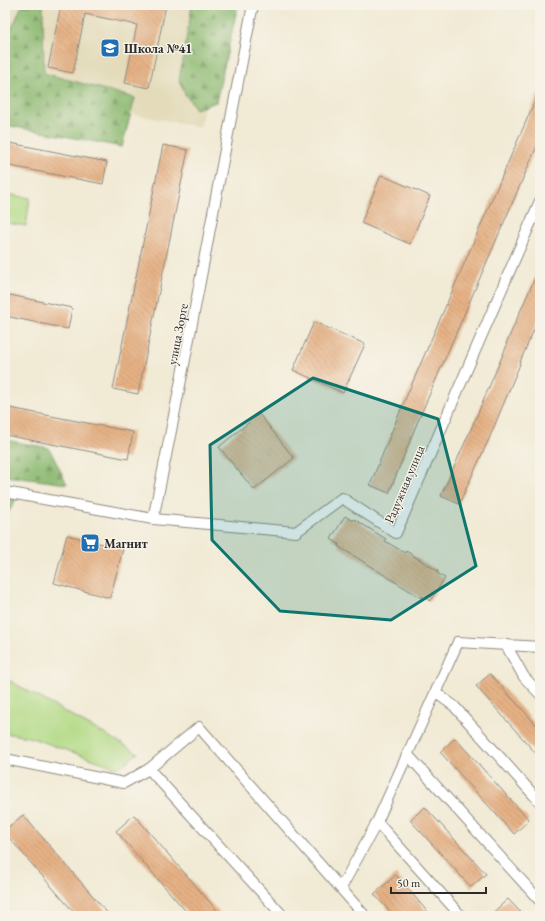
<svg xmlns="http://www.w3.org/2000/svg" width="545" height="921" font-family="'EB Garamond',serif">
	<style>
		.built { fill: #e3dbba }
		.forest { fill: url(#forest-firs); stroke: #5c724e }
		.park { fill: #b0d983; stroke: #6e8257 }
		.building { fill: url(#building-back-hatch) }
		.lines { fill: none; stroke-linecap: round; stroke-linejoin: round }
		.minor-casing { stroke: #8e8a80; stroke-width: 12 }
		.minor { stroke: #fff; stroke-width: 10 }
		.marked { fill: #0f766e; fill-opacity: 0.2; stroke: #0f766e; stroke-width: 3; stroke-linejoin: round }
		.labels { text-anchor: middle; stroke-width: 3; stroke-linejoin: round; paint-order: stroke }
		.poi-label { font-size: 13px; font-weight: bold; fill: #2b2b2b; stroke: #f7f3e8; text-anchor: start }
		.street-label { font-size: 13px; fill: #2b2b2b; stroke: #f7f3e8 }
	</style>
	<defs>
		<pattern id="forest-firs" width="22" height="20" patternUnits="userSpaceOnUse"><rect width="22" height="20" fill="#8cb971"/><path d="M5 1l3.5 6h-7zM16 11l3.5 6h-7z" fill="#73975d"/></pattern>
		<pattern id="building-back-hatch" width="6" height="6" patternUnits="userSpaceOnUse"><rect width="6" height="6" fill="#e5b184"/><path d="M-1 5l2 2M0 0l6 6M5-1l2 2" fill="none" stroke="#c59872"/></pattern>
	</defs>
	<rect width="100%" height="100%" fill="#f7f3e8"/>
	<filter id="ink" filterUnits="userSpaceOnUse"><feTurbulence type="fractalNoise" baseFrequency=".025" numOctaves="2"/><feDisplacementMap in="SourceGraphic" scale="8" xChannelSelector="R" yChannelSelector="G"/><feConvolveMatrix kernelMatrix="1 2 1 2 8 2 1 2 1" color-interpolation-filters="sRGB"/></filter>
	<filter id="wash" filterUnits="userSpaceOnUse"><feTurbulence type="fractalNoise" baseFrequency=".012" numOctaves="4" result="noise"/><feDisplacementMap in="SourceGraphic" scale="16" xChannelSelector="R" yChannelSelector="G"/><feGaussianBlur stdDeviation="0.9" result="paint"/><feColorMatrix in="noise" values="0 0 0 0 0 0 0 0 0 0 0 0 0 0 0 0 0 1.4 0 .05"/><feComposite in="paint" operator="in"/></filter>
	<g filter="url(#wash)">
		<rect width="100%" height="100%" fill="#f1ead5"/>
		<polygon class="built" points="5,5 224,5 200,127 5,90"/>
		<g class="forest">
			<polygon points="22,5 43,5 44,73 135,98 122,147 5,125 5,44"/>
			<polygon points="192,5 238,5 216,102 196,109 185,94 179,80"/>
			<polygon points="5,440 49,448 67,484 5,476"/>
			<polygon points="5,497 16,499 5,519"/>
		</g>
		<g class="park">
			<polygon points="5,194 30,198 26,226 5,223"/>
			<polygon points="5,678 138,753 118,768 29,737 5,733"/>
		</g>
		<g id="blocks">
			<g class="building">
				<polygon points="61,5 166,5 149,88 125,83 137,25 85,14 73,73 48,68"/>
				<polygon points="540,89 540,139 415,428 389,493 370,485 401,409"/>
				<polygon points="5,142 107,162 103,184 5,165"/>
				<polygon points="163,145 188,150 138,394 113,389"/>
				<polygon points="381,175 430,196 410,244 361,223"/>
				<polygon points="540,266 540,316 519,364 520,364 489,439 459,504 441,496 475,420 507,345 506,344"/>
				<polygon points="5,294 72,308 68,329 5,316"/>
				<polygon points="314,322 365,344 343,393 293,370"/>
				<polygon points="5,407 133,432 128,459 5,435"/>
				<polygon points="259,414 294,458 254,490 219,447"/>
				<polygon points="345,516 353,521 354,519 386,539 385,541 405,553 406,551 438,571 437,573 445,578 430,601 422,596 421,598 338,546 339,544 331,539"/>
				<polygon points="67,535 123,549 110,598 54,583"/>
				<polygon points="490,674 540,729 540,758 476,686"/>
				<polygon points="455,738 529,820 514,834 440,752"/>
				<polygon points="425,807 486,874 471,887 410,820"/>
				<polygon points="23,815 110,916 77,916 5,833 5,830"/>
				<polygon points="134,815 222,916 190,916 116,831"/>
				<polygon points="396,875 415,897 431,916 394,916 374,894"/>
				<polygon points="508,899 524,916 489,916"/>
			</g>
		</g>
	</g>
	<g filter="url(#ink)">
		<use href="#blocks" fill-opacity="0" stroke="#8e8a80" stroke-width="1"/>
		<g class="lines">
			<g class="minor-casing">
				<g id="minor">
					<polyline points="5,492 153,519 296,532 342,498 396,533 540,201"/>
					<path d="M153,519C189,348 219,176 253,5"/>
					<polyline points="506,645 524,677 540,694"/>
					<polyline points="436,693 454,706 540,802"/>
					<polyline points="408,755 540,901"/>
					<polyline points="5,759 124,783 149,769 199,727 365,916"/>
					<polyline points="149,769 283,916"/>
					<polyline points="377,822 461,916"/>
					<polyline points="341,888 377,822 458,642 540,647"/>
				</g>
			</g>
			<use href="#minor" class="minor"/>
		</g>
	</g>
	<path class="marked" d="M313,378L438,419L476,566L391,620L280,611L212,540L210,445Z"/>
	<defs>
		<g id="school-square" transform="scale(1)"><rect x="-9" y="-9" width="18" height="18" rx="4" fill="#1f6fb2" stroke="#f7f3e8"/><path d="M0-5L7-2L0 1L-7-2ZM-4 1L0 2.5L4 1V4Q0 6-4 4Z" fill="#fff"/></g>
		<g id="supermarket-square" transform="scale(1)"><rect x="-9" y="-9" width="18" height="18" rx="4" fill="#1f6fb2" stroke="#f7f3e8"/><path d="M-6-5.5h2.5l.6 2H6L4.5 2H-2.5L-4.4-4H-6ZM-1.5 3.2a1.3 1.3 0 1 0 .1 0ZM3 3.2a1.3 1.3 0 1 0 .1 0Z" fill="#fff"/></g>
	</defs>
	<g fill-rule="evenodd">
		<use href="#school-square" x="110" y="48"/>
		<use href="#supermarket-square" x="90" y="543"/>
	</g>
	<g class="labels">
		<g class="poi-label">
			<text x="124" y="53">Школа №41</text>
			<text x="104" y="548">Магнит</text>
		</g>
		<g class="street-label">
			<text transform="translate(177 334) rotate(-79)" y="5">улица Зорге</text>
			<text transform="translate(404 484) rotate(-67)" y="5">Радужная улица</text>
		</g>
	</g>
	<rect width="545" height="921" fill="none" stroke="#f7f3e8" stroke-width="20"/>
	<path d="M391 887v6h95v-6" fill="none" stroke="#2b2b2b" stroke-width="2"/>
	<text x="397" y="887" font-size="12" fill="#2b2b2b" stroke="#f7f3e8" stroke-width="3" paint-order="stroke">50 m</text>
</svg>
